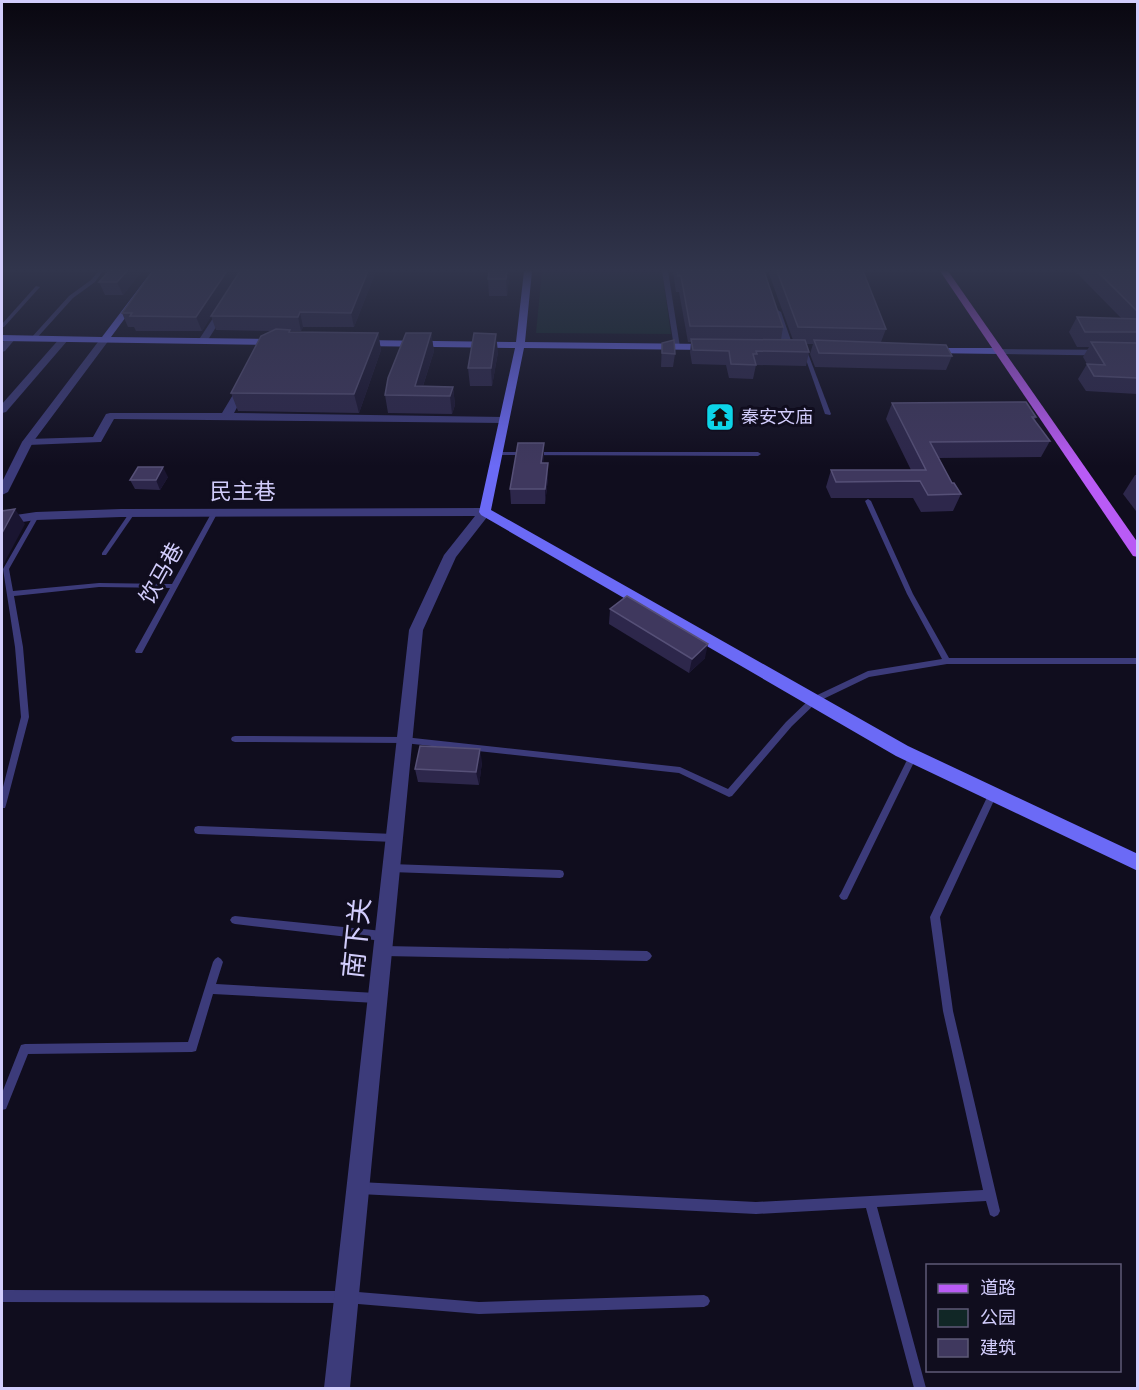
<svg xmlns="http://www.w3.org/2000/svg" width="1139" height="1390" font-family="Signika,'Noto Sans SC',sans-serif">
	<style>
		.green { fill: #112726 }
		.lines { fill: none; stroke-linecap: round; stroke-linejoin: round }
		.service { fill: #3c3b7a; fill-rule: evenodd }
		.pedestrian { fill: #3c3b7a; fill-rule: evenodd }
		.minor { fill: #3c3b7a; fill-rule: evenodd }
		.tertiary { fill: #3c3b7a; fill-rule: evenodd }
		.secondary { fill: #6b6af6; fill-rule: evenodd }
		.primary { fill: #b95bf5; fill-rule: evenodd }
		.wall { fill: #2d274b }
		.shaded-wall { fill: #1a1531 }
		.building { fill: #3f385e; stroke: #565077; stroke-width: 1.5 }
		.labels { text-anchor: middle; stroke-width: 6; stroke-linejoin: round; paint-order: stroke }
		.far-poi-label { font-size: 18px; fill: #d2cdfc; stroke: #100d1e; text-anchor: start }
		.street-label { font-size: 22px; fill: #d2cdfc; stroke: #100d1e }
		.near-street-label { font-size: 27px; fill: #d2cdfc; stroke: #100d1e }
	</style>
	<rect width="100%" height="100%" fill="#100d1e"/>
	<polygon class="green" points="542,271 662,271 671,334 536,333"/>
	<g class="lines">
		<g class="service">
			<polygon points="99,271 103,271 95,282 73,298 35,340 31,340 31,338 69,296 91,280"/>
			<polygon points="36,286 40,287 4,327 2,327 2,324"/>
			<polygon points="803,350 807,351 831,414 830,415 825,414 803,351"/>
			<polygon points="497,452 758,452 761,454 758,456 495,455 494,454"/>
			<polygon points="868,499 871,501 913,594 949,658 1138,658 1138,664 947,664 869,677 817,702 792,726 732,796 729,797 679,773 404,743 235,742 232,741 231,739 232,737 235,736 404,737 680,767 728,789 786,722 811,698 868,671 942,659 907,594 865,501"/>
			<polygon points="215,510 218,512 142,653 136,653 135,651 170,588 99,587 14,596 23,647 29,717 6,805 5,808 2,808 2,791 21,717 15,647 3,569 34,515 38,515 39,516 9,569 13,591 99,583 172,584 212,512"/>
			<polygon points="132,511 135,513 106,555 102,555 102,553 130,512"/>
			<polygon points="913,753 916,754 917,756 847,899 844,900 841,899 839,896 841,893 910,754"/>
			<polygon points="993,790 996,791 997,794 940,917 953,1011 1000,1211 998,1215 994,1217 990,1215 986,1201 877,1207 926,1388 914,1388 866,1208 756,1214 359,1194 355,1192 353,1188 355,1184 359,1182 756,1202 983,1190 943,1011 930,917 990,791"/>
			<polygon points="198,826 394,834 397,835 398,838 397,841 394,842 198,834 195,833 194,830 195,827"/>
			<polygon points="391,864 560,870 563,871 564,874 563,877 560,878 391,872 388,871 387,868 388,865"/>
			<polygon points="235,916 383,931 386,933 388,936 386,939 383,941 235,924 232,923 230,920 232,917"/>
			<polygon points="384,946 647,951 650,953 652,956 650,959 647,961 384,956 381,954 379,951 381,948"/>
			<polygon points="218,957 221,959 223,962 216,984 376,993 379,995 381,998 379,1001 376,1003 213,994 196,1051 192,1052 28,1054 6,1109 2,1110 2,1093 21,1045 25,1044 188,1042 213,962 215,959"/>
			<polygon points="2,1290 346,1291 479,1302 704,1295 708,1297 710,1301 708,1305 704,1307 479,1314 346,1303 2,1302"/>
		</g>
		<polygon class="pedestrian" points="662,271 668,271 680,347 677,349 674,347"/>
		<g class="minor">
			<polygon points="221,306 228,308 206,343 200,343 198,341"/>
			<polygon points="776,309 781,312 794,349 792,351 784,349 771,312"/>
			<polygon points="8,336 16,338 5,351 2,352 2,343"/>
			<polygon points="60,338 68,340 6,412 2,413 2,404"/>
			<polygon points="996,349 1138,350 1138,356 999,354 994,351"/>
			<polygon points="244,382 249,385 234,413 504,417 509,420 504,423 114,419 101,442 28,445 22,442 28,439 93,437 106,414 110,413 222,413 240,383"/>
			<polygon points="485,508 491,512 456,557 423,630 350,1388 324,1388 409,630 444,555 475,516 121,517 36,520 2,525 2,517 36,512 121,509"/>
		</g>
		<polygon class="tertiary" points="101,338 109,340 33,442 8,492 2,495 2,482 22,442"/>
		<g class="secondary">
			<polygon points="152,271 160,271 111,337 277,339 282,342 277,345 2,341 2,335 102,337"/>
			<polygon points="524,271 532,271 525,342 709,344 714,347 709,350 524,348 491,510 908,746 1138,854 1138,871 896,756 481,515 479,512 515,348 361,346 356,343 361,340 516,342"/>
			<polygon points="925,348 999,348 1004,351 999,354 928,353 923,350"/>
		</g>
		<polygon class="primary" points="940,271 948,271 1138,543 1138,557 1133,556"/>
	</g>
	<g class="wall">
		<polygon points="142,271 123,295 105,295 99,282"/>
		<polygon points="153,271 376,271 354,327 303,327 301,331 290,331 290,332 378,333 381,350 359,413 238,411 231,393 272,331 216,330 211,316 202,331 136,331 134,327 128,327 122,313"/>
		<polygon points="396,271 461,271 461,272"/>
		<polygon points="510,271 507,296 489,296 488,279"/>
		<polygon points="673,271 764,271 783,327 781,340 793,340 768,271 863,271 886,329 881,342 952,356 946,370 815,367 810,354 813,344 806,344 809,352 806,366 756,365 753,379 729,378 726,365 692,364 690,352 691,342 688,342 679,292 676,292"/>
		<polygon points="1075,271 1134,271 1137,273 1137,394 1086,391 1078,379 1087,364 1083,357 1089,347 1077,347 1069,332 1077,317 1121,318"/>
		<polygon points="431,333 434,351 423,386 453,387 455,405 452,414 388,413 385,395"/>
		<polygon points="662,343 675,354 673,367 661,367"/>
		<polygon points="498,352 492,386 470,386 468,368"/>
		<polygon points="892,403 1036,417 1035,420 1050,441 1041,457 938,458 952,483 961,494 953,511 921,512 913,498 831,498 826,487 831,470 911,470 886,419"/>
		<polygon points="544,443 543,463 548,478 545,504 511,504 510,489"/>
		<polygon points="1135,475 1137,475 1137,511 1136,511 1123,494"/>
		<polygon points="168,477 160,490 135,489 130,480"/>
		<polygon points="610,609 705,658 689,673 609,624"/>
		<polygon points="482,762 479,785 418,782 415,769"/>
	</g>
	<g class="shaded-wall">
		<polygon points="127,271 142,271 123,295 117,282"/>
		<polygon points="227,271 241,271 202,331 196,317"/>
		<polygon points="368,271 376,271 354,327 351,313"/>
		<polygon points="507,271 510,271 507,296 506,279"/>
		<polygon points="300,312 303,327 301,331 298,317"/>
		<polygon points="378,333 381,350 359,413 354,394"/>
		<polygon points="431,333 434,351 420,395 415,386"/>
		<polygon points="496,334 498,352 492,386 491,368"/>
		<polygon points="453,387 455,405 452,414 450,396"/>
		<polygon points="544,443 544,457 542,477 541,463"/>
		<polygon points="548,463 548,478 545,504 545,489"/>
		<polygon points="163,467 168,477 160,490 156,480"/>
		<polygon points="15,509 25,524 2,567 2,533"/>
		<polygon points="708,644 705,658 689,673 692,659"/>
		<polygon points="480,749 482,762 479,785 476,772"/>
	</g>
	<g class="building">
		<polygon points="109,271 127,271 117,282 99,282"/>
		<polygon points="153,271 227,271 196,317 130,316 132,313 122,313"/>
		<polygon points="240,271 368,271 351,313 300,312 298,317 211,316"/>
		<polygon points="489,271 507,271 506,279 488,279"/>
		<polygon points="677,271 764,271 783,327 690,326 681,276 678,276"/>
		<polygon points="777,271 863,271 886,329 798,327"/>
		<polygon points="1097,271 1134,271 1137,273 1137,311"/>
		<polygon points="1077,317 1137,319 1137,332 1085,332"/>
		<polygon points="276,329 290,330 289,332 378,333 354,394 231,393 261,336"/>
		<polygon points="406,333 431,333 415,386 453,387 450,396 385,395 388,378"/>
		<polygon points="474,333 496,334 491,368 468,368"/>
		<polygon points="691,339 805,340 809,352 756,351 757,354 753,354 756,365 731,364 729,351 693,350"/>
		<polygon points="674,340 675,354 662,353 662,343"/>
		<polygon points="814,340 946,345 952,356 819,353"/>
		<polygon points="1091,342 1137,343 1137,378 1094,376 1087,364 1105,365"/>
		<polygon points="1026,402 1036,417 1032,417 1050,441 930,442 952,483 954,483 961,494 928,495 920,481 836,482 831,470 926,470 892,403"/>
		<polygon points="518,443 544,443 541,463 548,463 545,489 510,489"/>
		<polygon points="138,467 163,467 156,480 130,480"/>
		<polygon points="15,509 2,533 2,511"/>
		<polygon points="627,596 708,644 692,659 610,609"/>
		<polygon points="420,746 480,749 476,772 415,769"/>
	</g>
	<linearGradient id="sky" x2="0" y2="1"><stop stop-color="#090710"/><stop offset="0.58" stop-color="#31354c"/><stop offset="1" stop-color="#31354c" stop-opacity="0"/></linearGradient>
	<rect width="1139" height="466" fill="url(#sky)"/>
	<defs>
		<g id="temple-square" transform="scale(1.5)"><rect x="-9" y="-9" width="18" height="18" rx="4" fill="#0dd5e8" stroke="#100d1e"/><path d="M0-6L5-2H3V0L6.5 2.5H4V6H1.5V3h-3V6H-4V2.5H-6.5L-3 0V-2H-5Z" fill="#111"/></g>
	</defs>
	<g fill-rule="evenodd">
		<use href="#temple-square" x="720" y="417"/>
	</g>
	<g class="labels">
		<g class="far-poi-label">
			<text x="741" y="423">秦安文庙</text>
		</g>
		<g class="street-label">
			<text x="243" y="499">民主巷</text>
			<text transform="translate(161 573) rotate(-61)" y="8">饮马巷</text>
		</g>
		<g class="near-street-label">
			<text transform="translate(357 938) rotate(-84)" y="9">南下关</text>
		</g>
	</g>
	<rect width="1139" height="1390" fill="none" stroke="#d2cdfc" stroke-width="6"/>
	<rect x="926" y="1264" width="195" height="108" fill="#100d1e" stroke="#5e5a77" stroke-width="1.5"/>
	<rect x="938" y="1284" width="30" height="9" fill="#b95bf5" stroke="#5e5a77" stroke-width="1.5"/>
	<text x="980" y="1294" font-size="18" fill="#d2cdfc">道路</text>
	<rect x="938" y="1309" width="30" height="18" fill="#112726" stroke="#5e5a77" stroke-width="1.5"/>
	<text x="980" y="1324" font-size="18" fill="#d2cdfc">公园</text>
	<rect x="938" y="1339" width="30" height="18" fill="#3f385e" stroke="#5e5a77" stroke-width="1.5"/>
	<text x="980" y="1354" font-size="18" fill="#d2cdfc">建筑</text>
</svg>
